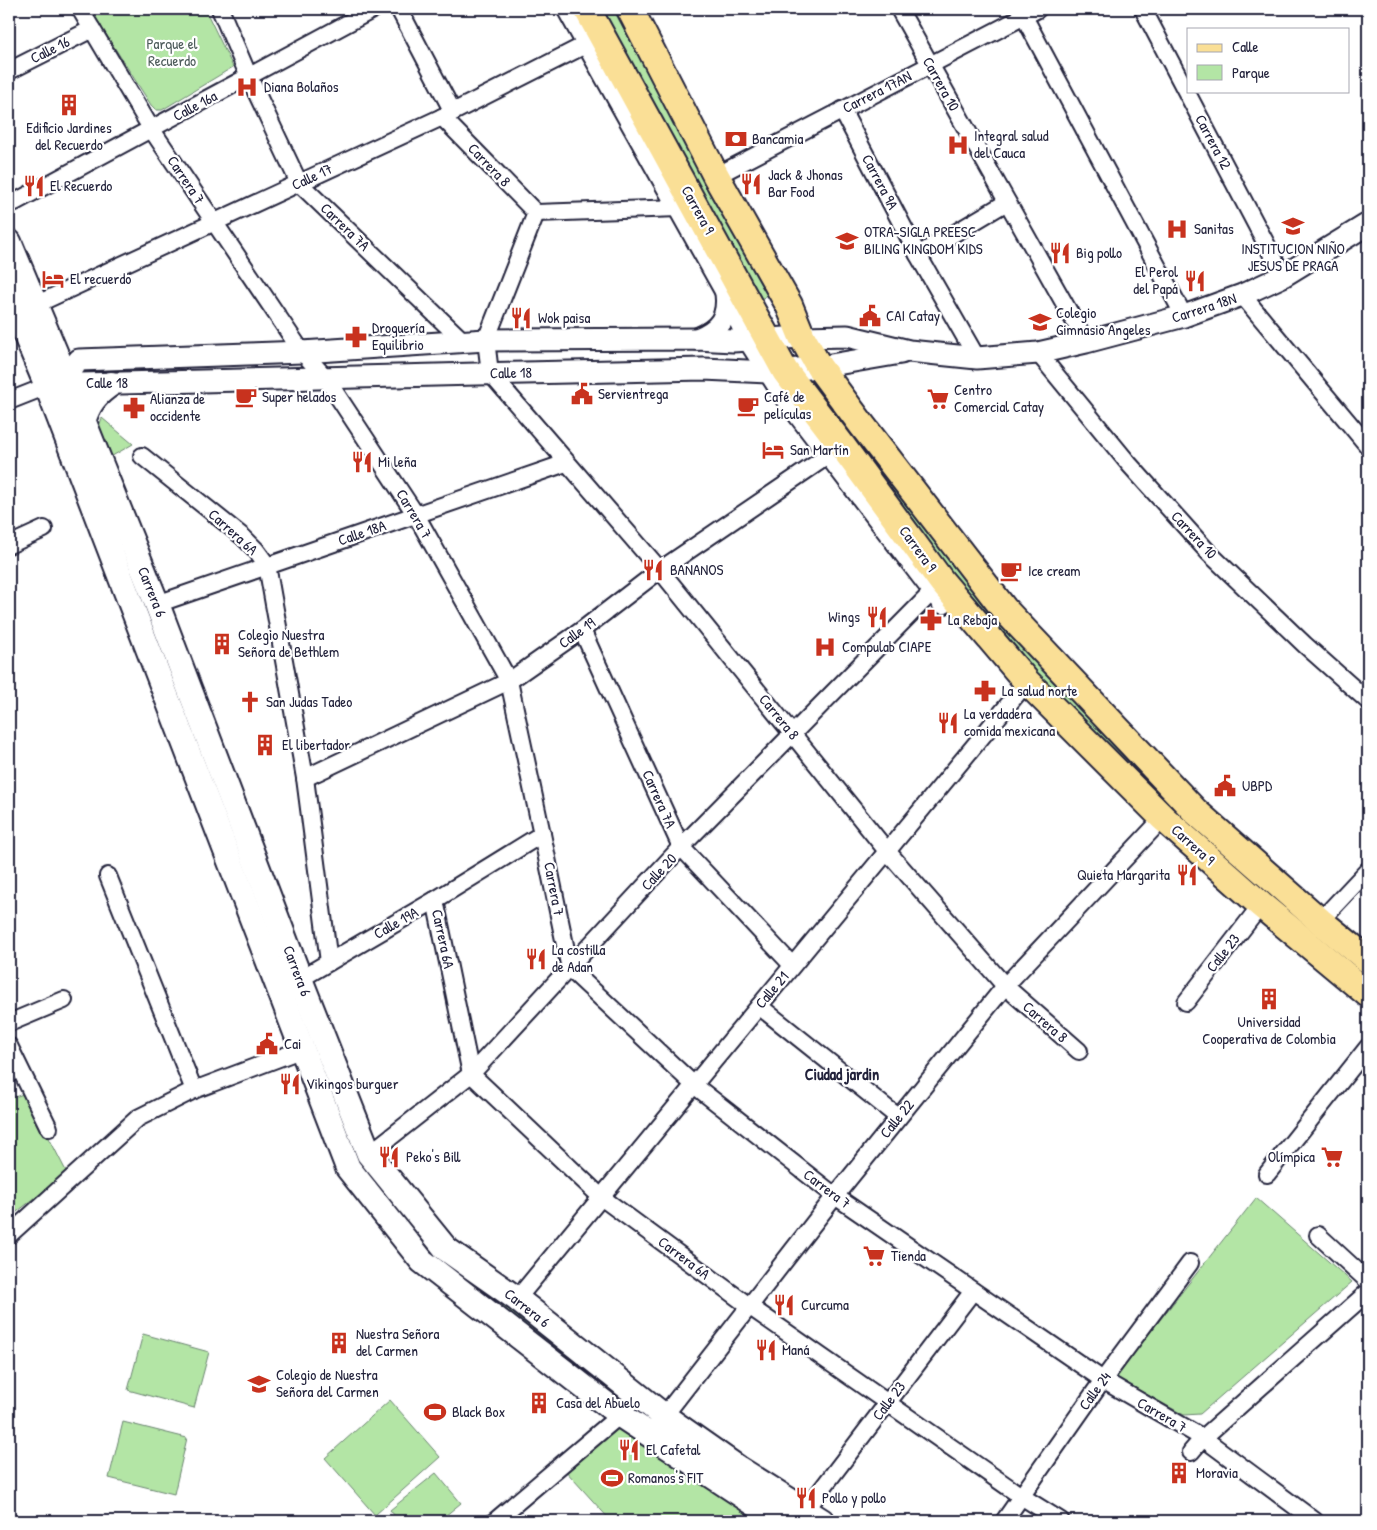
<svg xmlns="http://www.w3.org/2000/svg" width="1377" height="1530" font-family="'Patrick Hand',sans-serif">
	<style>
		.green { fill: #b3e5a5; stroke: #6a8470 }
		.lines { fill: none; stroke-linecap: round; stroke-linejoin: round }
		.minor-casing { stroke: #22223b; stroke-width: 20 }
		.tertiary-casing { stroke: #22223b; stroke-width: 25 }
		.secondary-casing { stroke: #22223b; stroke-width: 28 }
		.primary-casing { stroke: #22223b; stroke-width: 30 }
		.minor { stroke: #fff; stroke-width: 16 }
		.tertiary { stroke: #fff; stroke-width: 21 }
		.secondary { stroke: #fff; stroke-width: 24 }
		.primary { stroke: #fadf96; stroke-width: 26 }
		.labels { text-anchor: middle; stroke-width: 4.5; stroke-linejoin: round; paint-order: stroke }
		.park-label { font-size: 15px; fill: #4e5c5b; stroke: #fff }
		.street-label { font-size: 15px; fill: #22223b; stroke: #fff }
		.poi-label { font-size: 15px; fill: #22223b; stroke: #fff; text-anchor: start }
		.neighbourhood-label { font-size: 16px; font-weight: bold; fill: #22223b; stroke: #fff }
	</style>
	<rect width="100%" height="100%" fill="#fff"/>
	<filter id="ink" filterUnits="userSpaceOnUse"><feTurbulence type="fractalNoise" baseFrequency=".02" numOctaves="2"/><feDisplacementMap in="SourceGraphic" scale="10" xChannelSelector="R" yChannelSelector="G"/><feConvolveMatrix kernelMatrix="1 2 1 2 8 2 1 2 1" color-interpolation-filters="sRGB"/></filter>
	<g filter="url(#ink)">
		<g class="green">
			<polygon points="90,9 205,9 233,67 162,110 156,110 151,105"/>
			<polygon points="600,9 613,9 768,295 759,300"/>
			<polygon points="828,394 964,576 1368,966 1368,981 1176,817 1017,656 955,584 817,400"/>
			<polygon points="102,418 133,444 107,459 98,429"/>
			<polygon points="26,1093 67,1173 9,1218 9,1099"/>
			<polygon points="369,1173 391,1209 439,1257 629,1398 628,1402 432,1262 385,1210 365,1175"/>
			<polygon points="1256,1198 1352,1282 1200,1414 1184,1415 1115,1377"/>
			<polygon points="143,1334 209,1352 194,1408 128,1390"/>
			<polygon points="390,1400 440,1457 375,1515 325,1458"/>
			<polygon points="123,1422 187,1438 174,1494 109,1478"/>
			<polygon points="620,1423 761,1521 611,1521 564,1469"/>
			<polygon points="436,1473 461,1503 439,1521 399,1521 390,1510"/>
		</g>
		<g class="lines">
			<g class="minor-casing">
				<g id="minor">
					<polyline points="80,9 152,130 302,352 325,377 416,515 509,681 542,834 570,969 694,1085 835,1196 1103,1380 1203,1438 1315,1521"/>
					<polyline points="220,9 249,77 299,183 464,342"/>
					<polyline points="399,9 453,112"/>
					<polyline points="899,9 1086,342"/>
					<polyline points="1020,9 1184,316"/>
					<polyline points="1143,9 1283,276"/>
					<polyline points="9,71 92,29"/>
					<polyline points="842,110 918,255 977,358"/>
					<polyline points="442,117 536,213"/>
					<polyline points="716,176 1038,9"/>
					<polyline points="15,202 374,9"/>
					<polyline points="536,213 486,340 490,373 660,570 887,851 1005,986 1079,1051"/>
					<polyline points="536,213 679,208"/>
					<polyline points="918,255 1007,202"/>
					<polyline points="1242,295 1368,446"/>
					<polyline points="35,305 453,112 587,44"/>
					<polyline points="1038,353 1129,464 1209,553 1305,645 1368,701"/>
					<polyline points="9,401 47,386"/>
					<polyline points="142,456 243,537 256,550 267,565 305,778 329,962"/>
					<polyline points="9,545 44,529"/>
					<polyline points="157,604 566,463"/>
					<polyline points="582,630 681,847 792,965"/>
					<polyline points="305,778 509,681 582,630 660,570 829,455"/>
					<polyline points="108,876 194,1090"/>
					<polyline points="435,900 471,1074 601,1197 749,1306 1021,1496 1061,1521"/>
					<polyline points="1320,921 1368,870"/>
					<polyline points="300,979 435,900 542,834"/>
					<polyline points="1186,1002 1261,905"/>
					<polyline points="759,1006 898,1117"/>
					<polyline points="9,1023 64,1000"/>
					<polyline points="9,1046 49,1128"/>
					<polyline points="369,1154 471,1074 681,847 940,584"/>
					<polyline points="1267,1174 1368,1047"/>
					<polyline points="9,1235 138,1118 194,1090 303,1049"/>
					<polyline points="1318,1235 1368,1281"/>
					<polyline points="517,1299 1027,682"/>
					<polyline points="657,1425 835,1196 1005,986 1163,818"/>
					<polyline points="1191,1452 1203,1438 1368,1292"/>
					<polyline points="805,1511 973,1291"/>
					<polyline points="495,1521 620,1415 636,1396"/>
					<polyline points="1004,1521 1103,1380 1190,1263"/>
				</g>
			</g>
			<g class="tertiary-casing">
				<g id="tertiary">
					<polyline points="568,9 725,290 749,340 784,395 943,603"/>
					<path d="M697,339C720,330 729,317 726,293"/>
					<polyline points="65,378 79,360 302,352 486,340 697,339 733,341 802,337 847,336 909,351 977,358 1038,353 1086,342 1184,316 1242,295 1283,276 1368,224"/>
					<polyline points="65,378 81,384 476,374 704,369 768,372 819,367 901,353"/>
				</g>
			</g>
			<g class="secondary-casing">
				<g id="secondary">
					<polyline points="9,242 71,390 157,604 300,979 369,1154 446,1249 517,1299 664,1416 738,1468 822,1521"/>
					<polyline points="9,295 47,386 348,1168 422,1261 620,1415 781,1521"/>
					<path d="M83,422C88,404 96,394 111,384"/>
				</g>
			</g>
			<g class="primary-casing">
				<g id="primary">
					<polyline points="587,9 785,371 840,443 942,582 1027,682 1163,818 1261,905 1368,994"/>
					<polyline points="630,9 716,176 789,305 802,337 819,367 862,425 1004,609 1195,811 1320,921 1368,960"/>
				</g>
			</g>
			<use href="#minor" class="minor"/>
			<use href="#tertiary" class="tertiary"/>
			<use href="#secondary" class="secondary"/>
			<use href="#primary" class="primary"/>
		</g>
	</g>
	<defs>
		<g id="hospital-bare" transform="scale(1.725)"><path d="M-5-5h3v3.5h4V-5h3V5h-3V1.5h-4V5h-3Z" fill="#c8321e" stroke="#fff" stroke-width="2.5" paint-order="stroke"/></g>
		<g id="building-bare" transform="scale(1.725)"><path d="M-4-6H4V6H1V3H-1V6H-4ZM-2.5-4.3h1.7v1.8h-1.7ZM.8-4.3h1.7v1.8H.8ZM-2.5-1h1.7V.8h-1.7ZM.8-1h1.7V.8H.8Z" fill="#c8321e" stroke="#fff" stroke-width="2.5" paint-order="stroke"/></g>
		<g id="bank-bare" transform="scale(1.725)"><path d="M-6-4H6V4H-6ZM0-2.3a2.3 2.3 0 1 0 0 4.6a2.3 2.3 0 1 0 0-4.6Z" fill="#c8321e" stroke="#fff" stroke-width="2.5" paint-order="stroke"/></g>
		<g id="restaurant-bare" transform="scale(1.725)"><path d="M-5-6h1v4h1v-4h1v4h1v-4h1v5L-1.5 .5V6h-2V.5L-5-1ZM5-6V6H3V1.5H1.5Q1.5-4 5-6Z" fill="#c8321e" stroke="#fff" stroke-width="2.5" paint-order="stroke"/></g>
		<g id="school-bare" transform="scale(1.725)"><path d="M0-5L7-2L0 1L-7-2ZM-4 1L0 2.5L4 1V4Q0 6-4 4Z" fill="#c8321e" stroke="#fff" stroke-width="2.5" paint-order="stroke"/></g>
		<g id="hotel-bare" transform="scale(1.725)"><path d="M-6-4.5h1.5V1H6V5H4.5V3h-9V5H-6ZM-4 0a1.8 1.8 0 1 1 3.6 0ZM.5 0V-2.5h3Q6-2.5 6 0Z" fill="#c8321e" stroke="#fff" stroke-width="2.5" paint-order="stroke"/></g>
		<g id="civic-bare" transform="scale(1.725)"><path d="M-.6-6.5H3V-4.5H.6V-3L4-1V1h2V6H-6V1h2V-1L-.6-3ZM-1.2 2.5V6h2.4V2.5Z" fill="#c8321e" stroke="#fff" stroke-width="2.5" paint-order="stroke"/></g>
		<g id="pharmacy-bare" transform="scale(1.725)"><path d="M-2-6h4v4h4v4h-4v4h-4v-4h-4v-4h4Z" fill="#c8321e" stroke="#fff" stroke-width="2.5" paint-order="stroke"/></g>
		<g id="cafe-bare" transform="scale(1.725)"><path d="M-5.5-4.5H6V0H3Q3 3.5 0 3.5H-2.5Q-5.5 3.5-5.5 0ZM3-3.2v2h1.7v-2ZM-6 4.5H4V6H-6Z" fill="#c8321e" stroke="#fff" stroke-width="2.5" paint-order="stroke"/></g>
		<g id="supermarket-bare" transform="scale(1.725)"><path d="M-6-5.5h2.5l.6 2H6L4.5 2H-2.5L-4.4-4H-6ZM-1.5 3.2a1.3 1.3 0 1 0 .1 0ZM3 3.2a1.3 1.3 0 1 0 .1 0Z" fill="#c8321e" stroke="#fff" stroke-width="2.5" paint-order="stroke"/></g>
		<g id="church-bare" transform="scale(1.725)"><path d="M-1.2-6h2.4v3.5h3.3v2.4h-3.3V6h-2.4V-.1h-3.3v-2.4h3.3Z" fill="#c8321e" stroke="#fff" stroke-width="2.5" paint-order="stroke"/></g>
		<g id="stadium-bare" transform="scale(1.725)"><path d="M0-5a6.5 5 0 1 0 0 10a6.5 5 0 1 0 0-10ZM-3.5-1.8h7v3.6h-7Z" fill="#c8321e" stroke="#fff" stroke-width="2.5" paint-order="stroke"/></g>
	</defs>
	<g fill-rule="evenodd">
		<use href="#hospital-bare" x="247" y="87"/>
		<use href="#building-bare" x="69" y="105"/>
		<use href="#bank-bare" x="736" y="139"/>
		<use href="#hospital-bare" x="958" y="145"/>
		<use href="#restaurant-bare" x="751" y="184"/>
		<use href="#restaurant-bare" x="34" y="186"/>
		<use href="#school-bare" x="1293" y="226"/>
		<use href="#hospital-bare" x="1177" y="229"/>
		<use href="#school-bare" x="847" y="241"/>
		<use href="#restaurant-bare" x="1060" y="253"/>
		<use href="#hotel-bare" x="53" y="279"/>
		<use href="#restaurant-bare" x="1195" y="281"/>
		<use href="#civic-bare" x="870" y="316"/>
		<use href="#restaurant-bare" x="521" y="318"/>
		<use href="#school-bare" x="1040" y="322"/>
		<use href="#pharmacy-bare" x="356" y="337"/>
		<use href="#civic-bare" x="582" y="394"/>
		<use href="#cafe-bare" x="246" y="397"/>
		<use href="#supermarket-bare" x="938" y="399"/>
		<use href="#cafe-bare" x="748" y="406"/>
		<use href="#pharmacy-bare" x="134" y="408"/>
		<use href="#hotel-bare" x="773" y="450"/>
		<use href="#restaurant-bare" x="362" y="462"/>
		<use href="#restaurant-bare" x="653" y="570"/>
		<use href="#cafe-bare" x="1011" y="571"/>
		<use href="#restaurant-bare" x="877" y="617"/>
		<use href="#pharmacy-bare" x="931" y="620"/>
		<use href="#building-bare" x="222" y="644"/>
		<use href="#hospital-bare" x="825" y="647"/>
		<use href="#pharmacy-bare" x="985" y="691"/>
		<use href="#church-bare" x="250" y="702"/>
		<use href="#restaurant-bare" x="948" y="723"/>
		<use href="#building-bare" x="265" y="745"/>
		<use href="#civic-bare" x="1225" y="786"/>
		<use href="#restaurant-bare" x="1187" y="875"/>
		<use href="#restaurant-bare" x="536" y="959"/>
		<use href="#building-bare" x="1269" y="999"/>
		<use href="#civic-bare" x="267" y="1044"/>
		<use href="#restaurant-bare" x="290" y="1084"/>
		<use href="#restaurant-bare" x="389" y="1157"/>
		<use href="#supermarket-bare" x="1332" y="1157"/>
		<use href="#supermarket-bare" x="874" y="1256"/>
		<use href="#restaurant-bare" x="784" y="1305"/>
		<use href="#building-bare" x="339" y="1343"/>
		<use href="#restaurant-bare" x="766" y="1350"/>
		<use href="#school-bare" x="259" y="1384"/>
		<use href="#building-bare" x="539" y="1403"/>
		<use href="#stadium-bare" x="435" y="1412"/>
		<use href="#restaurant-bare" x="629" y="1450"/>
		<use href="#building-bare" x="1179" y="1473"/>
		<use href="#stadium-bare" x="612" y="1478"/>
		<use href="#restaurant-bare" x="806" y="1498"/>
	</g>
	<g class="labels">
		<g class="park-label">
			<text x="172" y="49">Parque el<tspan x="172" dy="17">Recuerdo</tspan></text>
		</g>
		<g class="street-label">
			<text transform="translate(50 50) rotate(-27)" y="5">Calle 16</text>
			<text transform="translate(941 84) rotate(61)" y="5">Carrera 10</text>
			<text transform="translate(877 92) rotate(-27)" y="5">Carrera 17AN</text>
			<text transform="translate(195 106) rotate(-28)" y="5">Calle 16a</text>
			<text transform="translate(1213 142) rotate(62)" y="5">Carrera 12</text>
			<text transform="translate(489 165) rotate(46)" y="5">Carrera 8</text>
			<text transform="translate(312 177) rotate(-25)" y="5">Calle 17</text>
			<text transform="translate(186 180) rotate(56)" y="5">Carrera 7</text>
			<text transform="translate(880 182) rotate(62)" y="5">Carrera 9A</text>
			<text transform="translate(698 210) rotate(61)" y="5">Carrera 9</text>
			<text transform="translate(345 227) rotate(44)" y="5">Carrera 7A</text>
			<text transform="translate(1204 308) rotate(-18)" y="5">Carrera 18N</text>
			<text transform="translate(511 373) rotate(-1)" y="5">Calle 18</text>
			<text x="107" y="388">Calle 18</text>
			<text transform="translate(414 514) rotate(59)" y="5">Carrera 7</text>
			<text transform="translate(233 532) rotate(42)" y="5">Carrera 6A</text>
			<text transform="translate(362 533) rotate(-19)" y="5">Calle 18A</text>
			<text transform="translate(1194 535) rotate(47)" y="5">Carrera 10</text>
			<text transform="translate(918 549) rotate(54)" y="5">Carrera 9</text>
			<text transform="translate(152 592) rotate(68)" y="5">Carrera 6</text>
			<text transform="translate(577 633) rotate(-36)" y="5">Calle 19</text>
			<text transform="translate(779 717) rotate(51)" y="5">Carrera 8</text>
			<text transform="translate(659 799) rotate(66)" y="5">Carrera 7A</text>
			<text transform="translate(1193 845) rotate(42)" y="5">Carrera 9</text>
			<text transform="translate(659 872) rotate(-47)" y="5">Calle 20</text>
			<text transform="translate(554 889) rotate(79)" y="5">Carrera 7</text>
			<text transform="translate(396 923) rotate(-30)" y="5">Calle 19A</text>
			<text transform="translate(443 939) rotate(78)" y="5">Carrera 6A</text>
			<text transform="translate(1223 953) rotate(-52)" y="5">Calle 23</text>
			<text transform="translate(297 971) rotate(69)" y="5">Carrera 6</text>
			<text transform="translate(772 990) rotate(-50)" y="5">Calle 21</text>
			<text transform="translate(1045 1022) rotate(41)" y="5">Carrera 8</text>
			<text transform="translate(897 1119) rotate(-51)" y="5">Calle 22</text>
			<text transform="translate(827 1189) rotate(37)" y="5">Carrera 7</text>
			<text transform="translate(684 1258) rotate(37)" y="5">Carrera 6A</text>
			<text transform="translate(527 1308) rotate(38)" y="5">Carrera 6</text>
			<text transform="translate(1095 1391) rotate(-54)" y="5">Calle 24</text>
			<text transform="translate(889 1401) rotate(-53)" y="5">Calle 23</text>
			<text transform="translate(1162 1415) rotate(30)" y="5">Carrera 7</text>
		</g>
		<g class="poi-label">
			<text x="264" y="92">Diana Bolaños</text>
			<text x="69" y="133" text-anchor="middle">Edificio Jardines<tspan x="69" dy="17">del Recuerdo</tspan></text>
			<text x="974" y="141">Integral salud<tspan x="974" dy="17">del Cauca</tspan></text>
			<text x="752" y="144">Bancamia</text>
			<text x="768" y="180">Jack &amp; Jhonas<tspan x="768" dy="17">Bar Food</tspan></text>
			<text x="50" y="191">El Recuerdo</text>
			<text x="1194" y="234">Sanitas</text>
			<text x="864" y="237">OTRA-SIGLA PREESC<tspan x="864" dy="17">BILING KINGDOM KIDS</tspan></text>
			<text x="1293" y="254" text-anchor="middle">INSTITUCION NIÑO<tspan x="1293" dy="17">JESUS DE PRAGA</tspan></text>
			<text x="1076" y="258">Big pollo</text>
			<text x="1178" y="277" text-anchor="end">El Perol<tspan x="1178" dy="17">del Papá</tspan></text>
			<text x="70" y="284">El recuerdo</text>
			<text x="1056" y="318">Colegio<tspan x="1056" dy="17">Gimnasio Angeles</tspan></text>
			<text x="886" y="321">CAI Catay</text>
			<text x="538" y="323">Wok paisa</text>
			<text x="372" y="333">Droguería<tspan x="372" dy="17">Equilibrio</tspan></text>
			<text x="954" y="395">Centro<tspan x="954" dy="17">Comercial Catay</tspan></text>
			<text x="598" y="399">Servientrega</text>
			<text x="262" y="402">Super helados</text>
			<text x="764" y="402">Café de<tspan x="764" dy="17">películas</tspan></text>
			<text x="150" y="404">Alianza de<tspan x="150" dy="17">occidente</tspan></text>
			<text x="790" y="455">San Martín</text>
			<text x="378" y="467">Mi leña</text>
			<text x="670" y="575">BANANOS</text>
			<text x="1028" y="576">Ice cream</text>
			<text x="860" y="622" text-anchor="end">Wings</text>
			<text x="948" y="625">La Rebaja</text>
			<text x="238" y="640">Colegio Nuestra<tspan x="238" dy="17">Señora de Bethlem</tspan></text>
			<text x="842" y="652">Compulab CIAPE</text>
			<text x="1002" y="696">La salud norte</text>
			<text x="266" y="707">San Judas Tadeo</text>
			<text x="964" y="719">La verdadera<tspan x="964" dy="17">comida mexicana</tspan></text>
			<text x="282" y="750">El libertador</text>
			<text x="1242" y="791">UBPD</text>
			<text x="1170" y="880" text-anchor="end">Quieta Margarita</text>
			<text x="552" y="955">La costilla<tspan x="552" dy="17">de Adan</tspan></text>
			<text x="1269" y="1027" text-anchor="middle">Universidad<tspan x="1269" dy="17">Cooperativa de Colombia</tspan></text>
			<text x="284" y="1049">Cai</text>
			<text x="306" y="1089">Vikingos burguer</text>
			<text x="406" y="1162">Peko's Bill</text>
			<text x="1315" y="1162" text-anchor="end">Olímpica</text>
			<text x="891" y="1261">Tienda</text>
			<text x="801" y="1310">Curcuma</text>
			<text x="356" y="1339">Nuestra Señora<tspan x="356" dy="17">del Carmen</tspan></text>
			<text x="782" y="1355">Maná</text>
			<text x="276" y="1380">Colegio de Nuestra<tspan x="276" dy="17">Señora del Carmen</tspan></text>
			<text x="556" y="1408">Casa del Abuelo</text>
			<text x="452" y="1417">Black Box</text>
			<text x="646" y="1455">El Cafetal</text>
			<text x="1196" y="1478">Moravia</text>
			<text x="628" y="1483">Romanos's FIT</text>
			<text x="822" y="1503">Pollo y pollo</text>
		</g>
		<g class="neighbourhood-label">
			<text x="842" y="1080">Ciudad jardin</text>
		</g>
	</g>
	<rect width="1377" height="1530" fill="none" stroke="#fff" stroke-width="30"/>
	<rect x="15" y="15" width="1347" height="1500" fill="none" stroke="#22223b" stroke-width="2" filter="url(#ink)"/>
	<rect x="1187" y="28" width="162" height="65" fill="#ffffff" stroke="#a7a7b1"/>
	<rect x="1197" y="44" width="25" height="8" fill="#fadf96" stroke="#a7a7b1"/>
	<text x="1232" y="52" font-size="15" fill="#22223b">Calle</text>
	<rect x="1197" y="65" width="25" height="15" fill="#b3e5a5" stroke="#a7a7b1"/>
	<text x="1232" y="78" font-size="15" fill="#22223b">Parque</text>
</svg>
